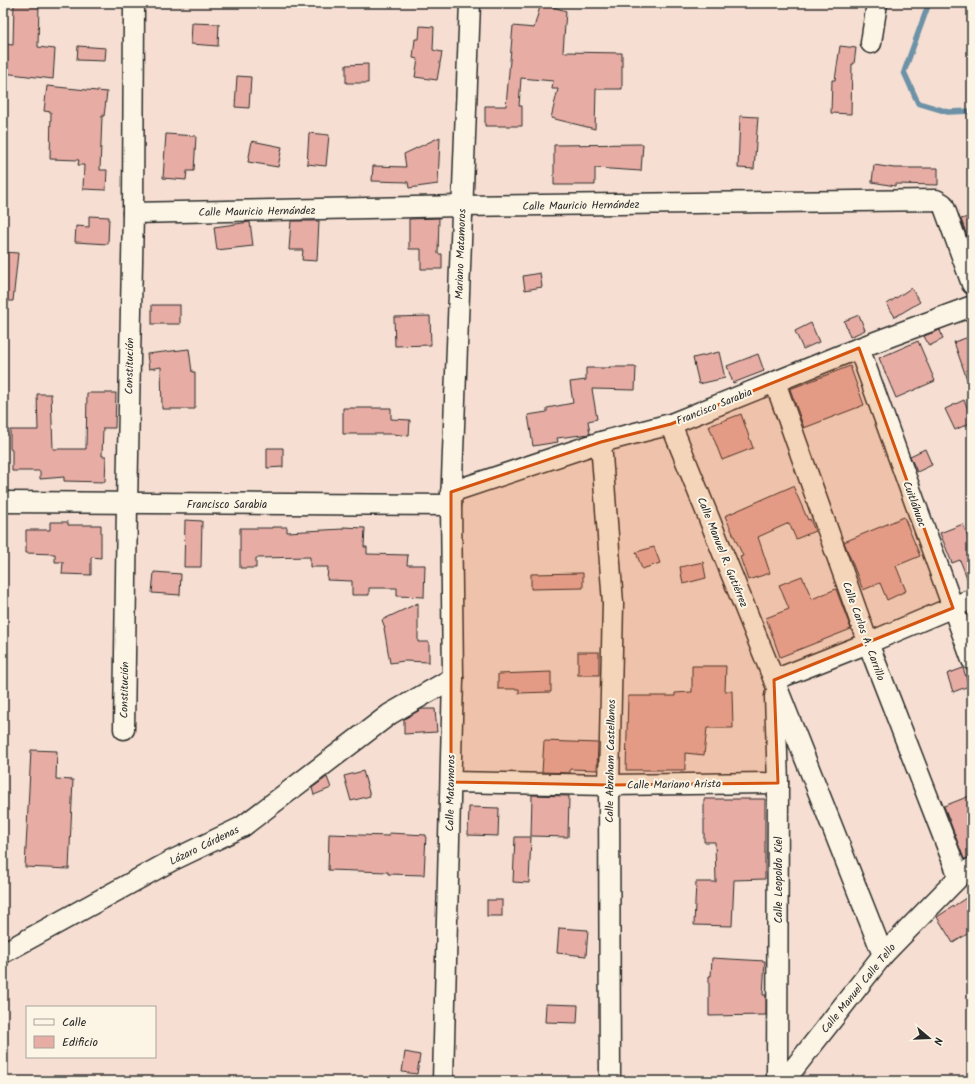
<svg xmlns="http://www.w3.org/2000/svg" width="975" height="1084" font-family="Kalam,sans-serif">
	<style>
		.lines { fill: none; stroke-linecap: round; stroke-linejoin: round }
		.stream { stroke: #6d92a7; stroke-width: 5.5 }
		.building { fill: #e7ada4; stroke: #2b2b2b }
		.street-casing { stroke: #2b2b2b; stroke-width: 23 }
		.street { stroke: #fcf5e5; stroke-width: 20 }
		.marked { fill: #d5540f; fill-opacity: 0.2; stroke: #d5540f; stroke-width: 3; stroke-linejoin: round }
		.labels { text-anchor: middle; stroke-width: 4; stroke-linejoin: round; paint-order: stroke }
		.street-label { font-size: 11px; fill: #2b2b2b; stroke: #fcf5e5 }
	</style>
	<rect width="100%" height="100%" fill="#f6dfd2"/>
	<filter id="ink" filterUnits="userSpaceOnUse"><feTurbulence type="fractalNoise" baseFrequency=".025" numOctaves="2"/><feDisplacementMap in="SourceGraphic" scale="8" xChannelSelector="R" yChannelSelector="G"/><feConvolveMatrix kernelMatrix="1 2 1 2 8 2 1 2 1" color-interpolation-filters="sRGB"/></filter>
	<g filter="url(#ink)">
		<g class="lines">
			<polyline class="stream" points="929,3 904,72 918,103 948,112 972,111"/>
		</g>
		<g class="building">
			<polygon points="14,3 39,3 38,47 55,49 53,79 3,73 3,44 13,45"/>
			<polygon points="541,3 566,11 563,52 622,53 622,89 596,89 595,129 551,118 558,89 552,89 553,81 521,78 519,106 522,106 522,126 485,126 485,106 506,106 513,26 534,28"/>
			<polygon points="192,23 219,24 218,46 191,44"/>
			<polygon points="420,26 434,27 433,50 442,52 437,80 415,77 418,59 413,58 415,39 419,39"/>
			<polygon points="78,46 106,48 105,61 77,60"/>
			<polygon points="840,46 856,48 854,64 852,64 851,114 831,113 832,80 835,80"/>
			<polygon points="368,64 368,83 346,83 346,65"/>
			<polygon points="237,76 251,77 249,108 235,107"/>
			<polygon points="47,86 107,92 104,116 102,116 100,170 107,170 106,190 83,189 84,165 78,165 79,160 50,159 51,112 44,111"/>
			<polygon points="740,116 758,117 754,169 738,168"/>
			<polygon points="309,133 329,135 326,166 307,164"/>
			<polygon points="166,134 196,136 194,171 187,171 186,180 163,178"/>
			<polygon points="440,137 438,184 409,188 408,182 372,181 373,166 406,167 404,154"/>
			<polygon points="252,141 282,147 278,167 248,162"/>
			<polygon points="643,144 641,171 595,168 595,185 554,185 554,145"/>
			<polygon points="874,165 894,168 938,168 938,185 895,184 895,186 872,182"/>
			<polygon points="89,216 109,217 108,244 75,242 76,226 89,227"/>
			<polygon points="972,216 972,250 961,219"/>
			<polygon points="439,218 438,254 442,254 442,269 421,269 421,249 409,249 409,219"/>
			<polygon points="291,221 319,221 317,261 302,260 303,250 289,250"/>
			<polygon points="250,222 253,246 217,250 214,227"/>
			<polygon points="3,252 18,253 13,301 3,301"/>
			<polygon points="540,273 542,287 525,290 523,276"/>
			<polygon points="911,288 920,302 895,317 887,304"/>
			<rect x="152" y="305" width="28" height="19"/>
			<polygon points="859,315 865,330 850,337 844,321"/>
			<polygon points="430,316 431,345 395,346 394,317"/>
			<polygon points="811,323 819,342 803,349 795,331"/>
			<polygon points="940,330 943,339 929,346 924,336"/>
			<polygon points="972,336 972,388 970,388 954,342"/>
			<polygon points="918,341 935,381 896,398 879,358"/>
			<polygon points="189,349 192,372 195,372 195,409 162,409 161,367 149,369 147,354"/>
			<polygon points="719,352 725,378 699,384 693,358"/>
			<polygon points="758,354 764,371 733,383 727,366"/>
			<polygon points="850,366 864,405 804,428 790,389"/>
			<polygon points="609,367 636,367 635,390 592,389 597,419 588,421 590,434 557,438 558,442 533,446 528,415 547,412 547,408 573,403 570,382 586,380 586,368 609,368"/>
			<polygon points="87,393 116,393 115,428 103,428 102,456 106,456 105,482 64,481 64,477 40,479 40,471 12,471 12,450 10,449 10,430 38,430 37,394 51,394 53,449 86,449"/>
			<polygon points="964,400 972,419 972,422 955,430 945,409"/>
			<polygon points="343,408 391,408 391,419 410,420 409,436 393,434 343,434"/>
			<polygon points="741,414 753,448 722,460 709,426"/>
			<polygon points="267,448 283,448 283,467 267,468"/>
			<polygon points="925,449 932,465 917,472 910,456"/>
			<polygon points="793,486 808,520 810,519 815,531 796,539 789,523 758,537 770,573 748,580 740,557 743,556 725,516"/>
			<polygon points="904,517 920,556 896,566 906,591 887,600 880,583 863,590 844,542"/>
			<polygon points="185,520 202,521 201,567 184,567"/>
			<polygon points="50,522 68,522 68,525 101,525 101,558 91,557 91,575 62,574 63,562 55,562 55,554 26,553 26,530 50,530"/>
			<polygon points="963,524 972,548 972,588 971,588 960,560 952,563 940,533"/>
			<polygon points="272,527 287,527 287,532 343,529 343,527 365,528 364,547 367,547 367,554 408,555 407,565 425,565 424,597 397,596 397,588 369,588 369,595 352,595 352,581 327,580 328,567 310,567 310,557 256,558 256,568 240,568 240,528 272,528"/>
			<polygon points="654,547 660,563 642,569 636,552"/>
			<polygon points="703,562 706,578 683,584 680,567"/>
			<polygon points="154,572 181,574 180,595 152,593"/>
			<polygon points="583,573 583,588 531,589 531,574"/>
			<polygon points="802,576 812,599 836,589 851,629 780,657 766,618 789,609 779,585"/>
			<polygon points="418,603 418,642 429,642 429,662 404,661 390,663 384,628 385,628 382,620"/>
			<rect x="578" y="652" width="21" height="23"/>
			<polygon points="692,666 726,666 725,691 732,691 733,728 707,728 704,755 685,753 685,770 626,770 628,696 675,696 675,693 691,692 692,692"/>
			<polygon points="963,668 969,686 953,692 947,674"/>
			<polygon points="551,672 551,692 519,693 519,689 498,689 498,674"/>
			<polygon points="422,709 435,709 437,732 404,734 404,719"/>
			<polygon points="544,741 598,743 597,770 570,769 570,773 542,772"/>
			<polygon points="31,750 57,751 56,779 73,780 69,869 25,867"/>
			<polygon points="363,771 370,796 351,801 344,776"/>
			<polygon points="327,777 331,788 314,795 312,788"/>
			<polygon points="532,795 569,796 568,837 531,836"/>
			<polygon points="972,795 972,857 964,859 944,806"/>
			<polygon points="704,799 765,799 765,879 734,880 732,926 694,925 696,882 716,882 715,842 704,842"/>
			<polygon points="469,807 499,808 498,836 468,835"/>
			<polygon points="389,833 426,835 424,875 388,874 388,872 328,870 329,834 389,836"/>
			<polygon points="515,837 531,837 529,883 513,882"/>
			<polygon points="972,894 972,931 953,943 937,917"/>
			<rect x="487" y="900" width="15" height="16"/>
			<polygon points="559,928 588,930 586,956 557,953"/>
			<polygon points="712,958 765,961 763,995 766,995 766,1015 709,1016 709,976 711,976"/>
			<polygon points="546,1004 578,1005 577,1023 545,1022"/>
			<polygon points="405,1052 420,1055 417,1074 402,1072"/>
		</g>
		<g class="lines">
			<g class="street-casing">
				<g id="street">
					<polyline points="871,43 877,3"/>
					<polyline points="133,213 462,206 936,200 943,204 972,284"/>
					<polyline points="859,348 972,660"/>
					<polyline points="775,382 868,643 959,877"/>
					<polyline points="671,424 774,680 883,955"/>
					<polyline points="601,442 613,603 609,785 610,1081"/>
					<polyline points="451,492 601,442 671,424 859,348 972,306"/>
					<polyline points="3,502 451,505"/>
					<polyline points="774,680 868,643 972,599"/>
					<polyline points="775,696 778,783 777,1081"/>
					<polyline points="124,729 127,504 133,213 134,3"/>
					<polyline points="451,782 609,785 778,783"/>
					<polyline points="3,953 171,861 242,827 390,714 453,678"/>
					<polyline points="443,1081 453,678 451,505 470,3"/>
					<polyline points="784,1081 883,955 959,877 972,868"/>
				</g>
			</g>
			<use href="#street" class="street"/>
		</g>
	</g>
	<path class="marked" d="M859,348L953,608L774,680L778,783L609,785L451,782V492L601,442L671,424Z"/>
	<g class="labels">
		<g class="street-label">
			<text transform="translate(581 205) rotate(-1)" y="4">Calle Mauricio Hernández</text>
			<text transform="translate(257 211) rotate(-1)" y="4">Calle Mauricio Hernández</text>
			<text transform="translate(460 254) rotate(-88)" y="4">Mariano Matamoros</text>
			<text transform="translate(129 366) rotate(-89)" y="4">Constitución</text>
			<text transform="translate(714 406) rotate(-22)" y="4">Francisco Sarabia</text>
			<text x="227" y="508">Francisco Sarabia</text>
			<text transform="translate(915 504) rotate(70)" y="4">Cuitláhuac</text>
			<text transform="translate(723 552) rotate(68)" y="4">Calle Manuel R. Gutiérrez</text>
			<text transform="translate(864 631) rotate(70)" y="4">Calle Carlos A. Carrillo</text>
			<text transform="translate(124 690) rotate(-89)" y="4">Constitución</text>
			<text transform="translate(610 761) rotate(-89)" y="4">Calle Abraham Castellanos</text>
			<text transform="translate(674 784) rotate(-1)" y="4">Calle Mariano Arista</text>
			<text transform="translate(450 793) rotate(-89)" y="4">Calle Matamoros</text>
			<text transform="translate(204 845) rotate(-26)" y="4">Lázaro Cárdenas</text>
			<text transform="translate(778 880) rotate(-90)" y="4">Calle Leopoldo Kiel</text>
			<text transform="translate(858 988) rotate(-51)" y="4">Calle Manuel Calle Tello</text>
		</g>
	</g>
	<rect width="975" height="1084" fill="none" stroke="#fcf5e5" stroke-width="16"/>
	<rect x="8" y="8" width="959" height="1068" fill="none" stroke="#2b2b2b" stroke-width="1.5" filter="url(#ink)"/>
	<rect x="26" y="1006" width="130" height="52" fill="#fcf5e5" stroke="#a8a49b"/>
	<rect x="34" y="1019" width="20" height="6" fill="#fcf5e5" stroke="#a8a49b"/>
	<text x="62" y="1026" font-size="12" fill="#2b2b2b">Calle</text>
	<rect x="34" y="1036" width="20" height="12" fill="#e7ada4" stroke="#a8a49b"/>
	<text x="62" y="1046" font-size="12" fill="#2b2b2b">Edificio</text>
	<g transform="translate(929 1038) rotate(109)" stroke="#fcf5e5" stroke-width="3" paint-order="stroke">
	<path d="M0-3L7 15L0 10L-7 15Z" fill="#2b2b2b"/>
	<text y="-6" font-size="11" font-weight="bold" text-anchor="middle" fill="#2b2b2b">N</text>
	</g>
</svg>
